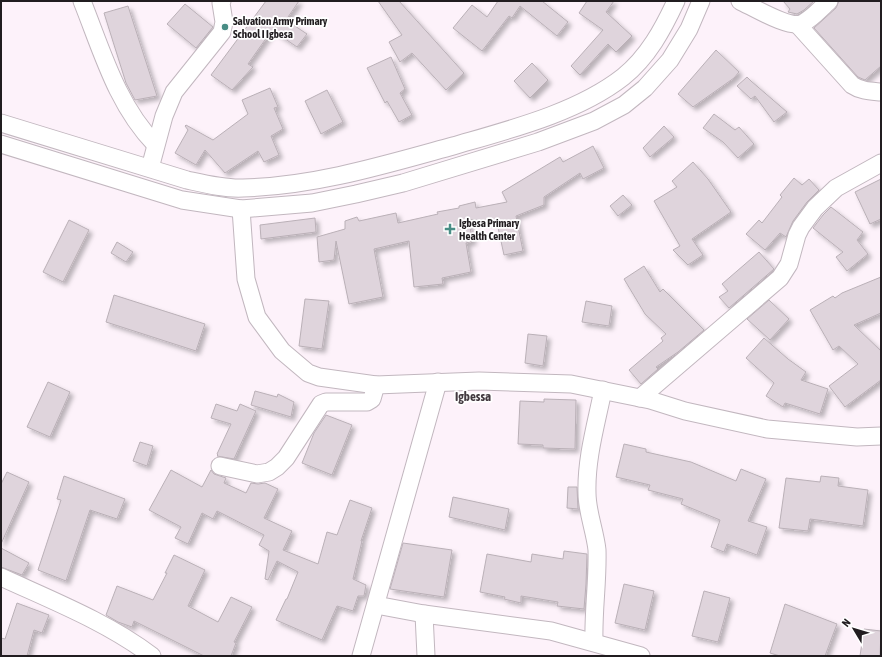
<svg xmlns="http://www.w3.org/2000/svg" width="882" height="657" font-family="'Asap Condensed',sans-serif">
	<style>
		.building { fill: #dfd4dc; stroke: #bab0b7; filter: url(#shadow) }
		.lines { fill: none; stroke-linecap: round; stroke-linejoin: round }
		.minor-casing { stroke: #c2b7bf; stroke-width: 19 }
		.minor { stroke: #fff; stroke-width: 17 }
		.poi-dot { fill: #488d85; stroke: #fff; stroke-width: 1.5 }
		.labels { text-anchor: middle; stroke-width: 3.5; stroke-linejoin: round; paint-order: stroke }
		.poi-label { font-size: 11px; font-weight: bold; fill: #211d20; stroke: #fff; text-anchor: start }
		.quarter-label { font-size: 13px; font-weight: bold; fill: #433a40; stroke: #fff }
	</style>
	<defs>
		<filter id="shadow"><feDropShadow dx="3.5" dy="3.5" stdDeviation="2" flood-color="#0004"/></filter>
	</defs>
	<rect width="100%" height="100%" fill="#fdf2fa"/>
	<g class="building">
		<polygon points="266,1 299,1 286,20 307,34 297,47 272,30 248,64 253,67 232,90 211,75"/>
		<polygon points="378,1 399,1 464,73 446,90 412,53 400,62 389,42 402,35"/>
		<polygon points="498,1 542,1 568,22 557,36 520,6 512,18 509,16 482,51 453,28 472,5 487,17"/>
		<polygon points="587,1 614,1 606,12 632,36 616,52 608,44 580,75 571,66 603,30 579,13"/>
		<polygon points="783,1 814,1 804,10 797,14 788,12 790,9"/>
		<polygon points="839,1 881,1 881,66 865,80 858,77 814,28 836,8"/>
		<polygon points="185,4 213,27 196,48 167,24"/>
		<polygon points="128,6 157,96 135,100 126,83 104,13"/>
		<polygon points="716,50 739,72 734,78 693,107 678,94"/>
		<polygon points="391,57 405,89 400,93 412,115 399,122 387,101 385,103 367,68"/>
		<polygon points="532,63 548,80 530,98 514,81"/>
		<polygon points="747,77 751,81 787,112 774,122 755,96 751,99 737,86"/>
		<polygon points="270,88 278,107 274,108 283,129 271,136 279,155 264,162 258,151 225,173 205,150 196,165 175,153 188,130 185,126 186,125 213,140 248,114 242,100"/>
		<polygon points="327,90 343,122 321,134 305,101"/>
		<polygon points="714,114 735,130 739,127 754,144 738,158 723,142 703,128"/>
		<polygon points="664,126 674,137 650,157 643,148"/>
		<polygon points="593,146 604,168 583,179 580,173 544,197 544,205 516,216 523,251 504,255 497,223 468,219 473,241 466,243 471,272 442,278 443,284 414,287 409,241 374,249 383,297 349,304 336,241 334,260 319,262 317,237 345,229 345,221 357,217 359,221 396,213 398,223 438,214 437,212 459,208 459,206 475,202 476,208 507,202 502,192 560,157 563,162"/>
		<polygon points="693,162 708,179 731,212 692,239 703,255 688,265 673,250 680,246 654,201 677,187 672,181"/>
		<polygon points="794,178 802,185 809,179 819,190 807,202 793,221 786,237 780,233 765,250 746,234 759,220 762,223 782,197 780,195"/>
		<polygon points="881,179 881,219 870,224 855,192"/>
		<polygon points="623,195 632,205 618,216 610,206"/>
		<polygon points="831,207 863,232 857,240 868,254 847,271 836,257 843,252 813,228 823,215"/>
		<polygon points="315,218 316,232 261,239 260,225"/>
		<polygon points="69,220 89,230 63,282 43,272"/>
		<polygon points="117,242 133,252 126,262 111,253"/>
		<polygon points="759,252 774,269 729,308 719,297 728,291 722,284"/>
		<polygon points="644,266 660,292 663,289 704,330 678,352 656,367 658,369 641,384 629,370 663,341 661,338 666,334 645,314 624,279"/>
		<polygon points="881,277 881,313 854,325 881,351 881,380 845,407 829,386 858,364 839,346 833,350 810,310 833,296 835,298 842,293"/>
		<polygon points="114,295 205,324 196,351 106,322"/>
		<polygon points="305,299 329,301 322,349 299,346"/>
		<polygon points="769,300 789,319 770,340 747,319"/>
		<polygon points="586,301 612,306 609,326 582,322"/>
		<polygon points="528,334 547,336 543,366 525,363"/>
		<polygon points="764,338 788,359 806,372 801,380 828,389 820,414 785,403 783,407 766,396 774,383 746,358"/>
		<polygon points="48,382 70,392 50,437 27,427"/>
		<polygon points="255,391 277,397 278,394 294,402 291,417 251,405"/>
		<polygon points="544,399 576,400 575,449 543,448 543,445 518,444 520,401 544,402"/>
		<polygon points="216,404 237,411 240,404 256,411 234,459 217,456 218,455 217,454 231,424 211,418"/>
		<polygon points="326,415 352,425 332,475 302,463 314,433"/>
		<polygon points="140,442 153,446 147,466 133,461"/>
		<polygon points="624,444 646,449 646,452 691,462 736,481 741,469 766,479 748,521 767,527 757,555 727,544 724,552 711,547 720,520 681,504 683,499 648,490 650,485 616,477"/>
		<polygon points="171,470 202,487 211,470 214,474 226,478 224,483 246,493 251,483 258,484 265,483 278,489 264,518 292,531 283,550 318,564 327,532 337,535 350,500 372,508 361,541 362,541 353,579 366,585 364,596 358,596 353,611 337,606 322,640 276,620 286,599 287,599 298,572 277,561 268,580 265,579 269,551 259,545 264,535 217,511 213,519 202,513 188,544 175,538 181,527 149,510"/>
		<polygon points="7,472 29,482 1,544 1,484"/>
		<polygon points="64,476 125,499 117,519 90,510 66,581 38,570 61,500 57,499"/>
		<polygon points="821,476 839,478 838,486 868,490 863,526 810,519 808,531 779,528 786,478 820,482"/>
		<polygon points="568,487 577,487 578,509 567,508"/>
		<polygon points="453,497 509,509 505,530 449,517"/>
		<polygon points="403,543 452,550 444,597 390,589"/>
		<polygon points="1,548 29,563 22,575 1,567"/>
		<polygon points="564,551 587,554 586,584 584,609 557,606 558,602 521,596 521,603 504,599 505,597 480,592 487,554 531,562 532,554 563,559"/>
		<polygon points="174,555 205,570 188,606 218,622 231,597 252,607 234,642 236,643 231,656 204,656 134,621 132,627 118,622 106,615 117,586 153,600 167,573 165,573"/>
		<polygon points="624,584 654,591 645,630 615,623"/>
		<polygon points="704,591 730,598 718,642 692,636"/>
		<polygon points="17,603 49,615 42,633 34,630 27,656 1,656 1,638 5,639"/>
		<polygon points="785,604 837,624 825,656 780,656 770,653"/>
		<polygon points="864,629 881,631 880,656 860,656"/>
	</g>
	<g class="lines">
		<g class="minor-casing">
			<g id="minor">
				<path d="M82,1C102,51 117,105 155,144"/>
				<path d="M740,1C753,7 791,30 803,23C813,18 821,8 829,1"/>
				<path d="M798,25L852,85C861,91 870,91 881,92"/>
				<path d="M1,123L187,180C205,184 225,189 243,188C315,186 384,165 453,146C508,130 577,113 623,77C648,57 663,29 676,1"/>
				<polyline points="1,144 182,200 241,209 312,203 356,194 403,183 538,142 594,121 624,105 645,88 670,60 689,29 701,1"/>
				<polyline points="150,168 164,116 174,92 222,32 224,22 221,3 222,1"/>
				<polyline points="241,209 246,279 257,317 282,351 308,373 319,377 376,385 479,381 571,384 650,400 685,411 767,429 857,437 881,436"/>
				<polyline points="640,398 780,278 789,264 797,235 801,227 815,208 836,188 881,163"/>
				<polyline points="220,466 257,474 269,472 277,467 286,458 321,404 326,402 367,402 372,399 376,385"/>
				<path d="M1,577C53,601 107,622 152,656"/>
				<polyline points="376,605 424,614 551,631 641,656"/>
				<polyline points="424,614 426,656"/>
				<path d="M594,642C593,611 598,581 597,550C595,531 587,512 587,493C586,458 596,425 603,390"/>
				<polyline points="361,656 438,382"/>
			</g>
		</g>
		<use href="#minor" class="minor"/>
	</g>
	<g class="poi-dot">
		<circle cx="225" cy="27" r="4"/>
		<path d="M448 223h4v4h4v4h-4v4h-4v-4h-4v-4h4z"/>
	</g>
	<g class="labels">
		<g class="poi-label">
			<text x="233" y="25">Salvation Army Primary<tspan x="233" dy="13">School I Igbesa</tspan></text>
			<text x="459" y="227">Igbesa Primary<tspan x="459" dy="13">Health Center</tspan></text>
		</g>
		<g class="quarter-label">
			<text x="473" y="401">Igbessa</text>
		</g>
	</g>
	<rect width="882" height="657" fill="none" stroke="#211d20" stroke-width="4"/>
	<g transform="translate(854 629) rotate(308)" stroke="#ffffff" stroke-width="3" paint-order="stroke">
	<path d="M0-3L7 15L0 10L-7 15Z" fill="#211d20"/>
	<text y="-6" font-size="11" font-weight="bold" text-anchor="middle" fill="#211d20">N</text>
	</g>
</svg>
